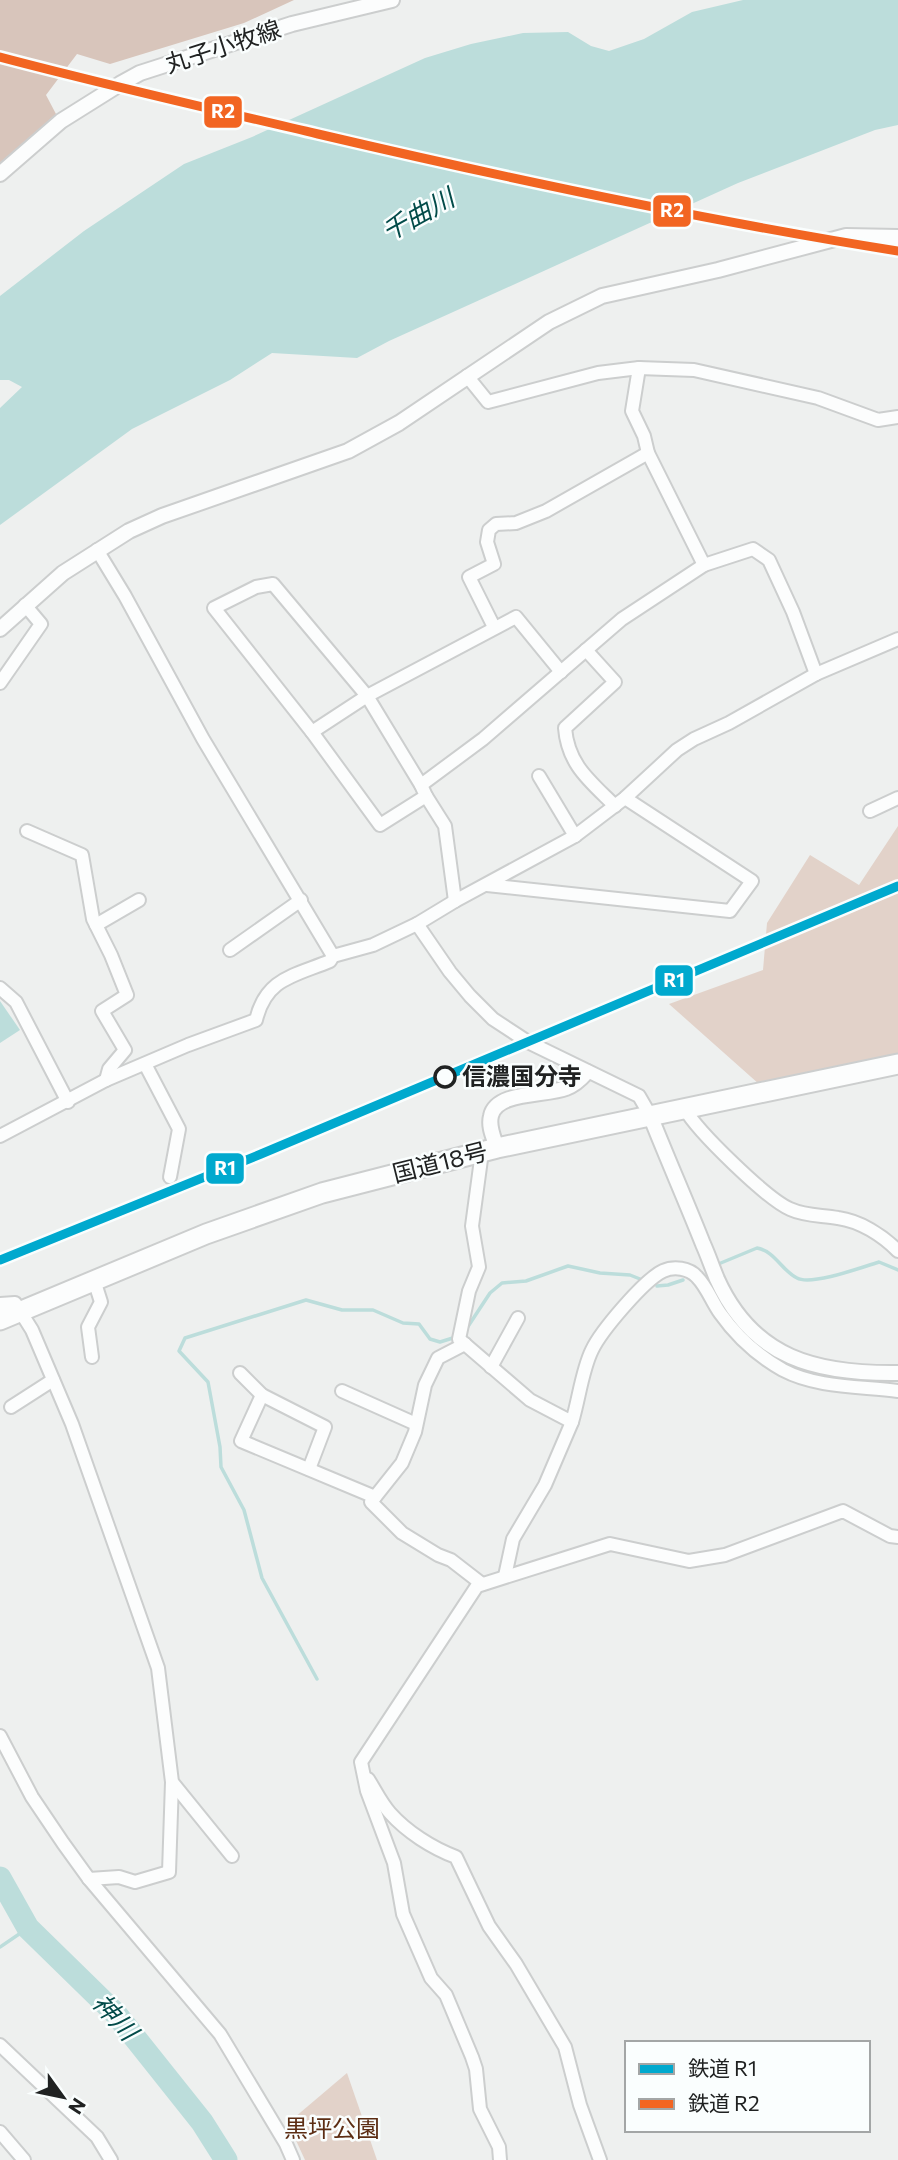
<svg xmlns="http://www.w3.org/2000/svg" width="898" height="2160" font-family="Commissioner,'Noto Sans JP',sans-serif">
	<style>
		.green { fill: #e2d2c9 }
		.forest { fill: #d8c5bb }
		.water { fill: #bcdddb }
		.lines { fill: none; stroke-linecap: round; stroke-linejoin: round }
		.stream { stroke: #bcdddb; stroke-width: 3.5 }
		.river { stroke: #bcdddb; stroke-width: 23 }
		.minor-casing { stroke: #cccece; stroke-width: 16 }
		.tertiary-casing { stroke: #cccece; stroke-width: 18 }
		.trunk-casing { stroke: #cccece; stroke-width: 23 }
		.minor { stroke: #fcfdfd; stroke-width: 12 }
		.tertiary { stroke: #fcfdfd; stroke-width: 14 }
		.trunk { stroke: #fcfdfd; stroke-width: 19 }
		.rail-1-casing { stroke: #fafefe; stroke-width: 14 }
		.rail-2-casing { stroke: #fafefe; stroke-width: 14 }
		.rail-1 { stroke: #00a9ce; stroke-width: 9 }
		.rail-2 { stroke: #f26522; stroke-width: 9 }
		.stop-dot { fill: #fafefe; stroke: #202222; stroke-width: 3.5 }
		.labels { text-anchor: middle; stroke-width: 5; stroke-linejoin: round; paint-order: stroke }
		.street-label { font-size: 24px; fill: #202222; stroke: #fafefe }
		.stop-label { font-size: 24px; font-weight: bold; fill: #202222; stroke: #fafefe; text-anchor: start }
		.park-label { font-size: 24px; fill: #5c2d13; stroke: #fafefe }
		.water-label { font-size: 26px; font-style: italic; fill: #024b49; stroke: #fafefe }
		.line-badge { stroke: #fafefe; stroke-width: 2.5 }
		.badge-label { font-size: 19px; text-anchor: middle; font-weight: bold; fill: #fff }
	</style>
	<rect width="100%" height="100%" fill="#eef0ef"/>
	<g class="green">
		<polygon points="898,826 898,1065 769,1093 669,1004 763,970 767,923 810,855 859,885"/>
		<polygon points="347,2073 377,2160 305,2160 288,2123"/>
	</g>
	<polygon class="forest" points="0,0 294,0 244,23 110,64 77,54 46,95 56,114 0,164"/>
	<g class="water">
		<polygon points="743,0 898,0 898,125 875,130 738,183 389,341 357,358 272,353 230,380 132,429 0,525 0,408 22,387 9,380 0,380 0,296 84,231 184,164 252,137 425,58 471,44 523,33 568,32 591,46 609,51 644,39 692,12"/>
		<polygon points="0,1001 20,1030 0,1043"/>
	</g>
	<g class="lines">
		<g class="stream">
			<path d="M716,1265L757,1248C775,1251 782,1271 797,1278C811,1286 863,1267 879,1262L898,1270"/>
			<polyline points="657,1286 668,1285 683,1280"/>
			<polyline points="465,1331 490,1293 502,1283 526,1281 568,1266 600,1273 630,1275 640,1279"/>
			<polyline points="317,1679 262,1578 244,1510 221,1467 220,1447 208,1382 179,1351 185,1338 306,1300 342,1310 373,1310 403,1323 419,1324 430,1339 440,1342 456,1337"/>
			<polyline points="0,1947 28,1928"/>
		</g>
		<polyline class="river" points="0,1878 28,1928 116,2014 202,2122 226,2160"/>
		<g class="minor-casing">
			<g id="minor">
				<polyline points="639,368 632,411 644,436 648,453 704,565 753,549 769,560 793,612 816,674"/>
				<polyline points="467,376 488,402 598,373 639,368 694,370 818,398 878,420 898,417"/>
				<polyline points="97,550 125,596 203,739 333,956"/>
				<polygon points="273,584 367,696 421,785 426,796 380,825 312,732 214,608 256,587"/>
				<polyline points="494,627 469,577 494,564 487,542 489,530 496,524 516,523 546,511 648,453"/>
				<path d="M586,650L615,682L565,728C568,765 590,781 615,806"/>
				<polyline points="0,683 41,624 25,605"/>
				<polyline points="312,732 367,696 516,617 561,672"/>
				<polyline points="539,776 575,836"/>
				<polyline points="421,785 483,739 622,619 704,565"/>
				<polyline points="426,796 445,826 455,901"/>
				<polyline points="870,811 898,798"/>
				<polyline points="27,831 82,855 93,919 111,955 127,995 102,1011 125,1050 109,1069 106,1080"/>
				<polyline points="487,885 730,911 752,881 625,798"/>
				<polyline points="417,924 450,972 470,996 493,1019 528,1042 639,1096 650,1115"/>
				<polyline points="96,925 139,900"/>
				<polyline points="230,950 301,900"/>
				<polyline points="0,988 16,1002 68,1102"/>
				<polyline points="145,1064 179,1129 170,1177"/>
				<path d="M685,1109C697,1131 767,1199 790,1209C805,1216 821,1215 838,1218C860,1221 882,1235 898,1251"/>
				<path d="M0,1136L106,1080L188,1045L256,1020C266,978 294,976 330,961L333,956L373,945L417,924L455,901L575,836L625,798L677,750L694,739L729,723L816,674L898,639"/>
				<polyline points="482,1152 472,1226 479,1267 469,1291 459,1339 530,1400 572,1422 545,1485 513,1539 505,1576"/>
				<polyline points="0,1304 15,1303 32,1330 72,1424 158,1668 172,1782 232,1856"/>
				<polyline points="465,1344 438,1358 425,1385 415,1432 402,1463 371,1502 402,1533 438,1555 451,1560 482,1584"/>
				<polyline points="92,1357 88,1327 101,1302 94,1280"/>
				<polyline points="491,1367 518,1318"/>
				<polyline points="240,1373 262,1395 325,1427 309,1469"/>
				<polyline points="342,1391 416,1424"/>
				<polyline points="262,1395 241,1441 375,1497"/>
				<polyline points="11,1407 53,1380"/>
				<path d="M572,1422C579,1399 582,1370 592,1350C601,1331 644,1280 663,1271C674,1266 689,1268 697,1277C707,1287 712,1302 720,1313C737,1337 758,1356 783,1370C817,1388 860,1386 898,1391"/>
				<polyline points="0,1736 32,1797 63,1843 89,1879 220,2034 286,2144 293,2160"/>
				<path d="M368,1779C375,1790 381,1803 390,1813C407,1832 432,1848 456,1857L489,1926L516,1964L565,2047L580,2105L600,2160"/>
				<polyline points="89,1879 119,1877 135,1882 169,1872 172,1782"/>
				<polyline points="0,2045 97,2137 111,2160"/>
				<polyline points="0,2132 24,2160"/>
				<polyline points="500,2160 499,2147 480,2109 476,2069 472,2057 446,1995 431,1978 403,1914 394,1863 367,1791 361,1762 477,1586 610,1544 689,1561 725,1555 843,1511 890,1536 898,1537"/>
			</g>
		</g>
		<g class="tertiary-casing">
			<g id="tertiary">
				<polyline points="0,174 61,121 120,84 140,73 292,24 392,0"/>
				<polyline points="0,629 63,573 129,531 162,516 348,451 399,423 549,322 602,296 718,270 846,236 898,237"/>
				<path d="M650,1115C667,1158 686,1201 703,1244C708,1255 712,1267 717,1279C753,1359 817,1374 898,1373"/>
				<path d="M497,1148C494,1138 488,1127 491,1116C496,1091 546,1096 566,1088C575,1085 581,1079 587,1072"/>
			</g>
		</g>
		<g class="trunk-casing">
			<polyline id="trunk" points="0,1320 206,1234 322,1193 497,1148 898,1064"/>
		</g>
		<use href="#minor" class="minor"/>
		<use href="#tertiary" class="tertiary"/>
		<use href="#trunk" class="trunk"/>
		<g class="rail-1-casing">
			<polyline id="rail-1" points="0,1260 261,1154 898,886"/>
		</g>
		<g class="rail-2-casing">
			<path id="rail-2" d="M0,57C106,85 212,109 318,134C510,179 703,220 898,251"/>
		</g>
		<use href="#rail-1" class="rail-1"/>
		<use href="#rail-2" class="rail-2"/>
	</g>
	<circle class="stop-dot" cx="445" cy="1077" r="10"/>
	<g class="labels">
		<g class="street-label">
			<text transform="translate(223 47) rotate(-18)" y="8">丸子小牧線</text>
			<text transform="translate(440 1163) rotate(-14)" y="8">国道18号</text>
		</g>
		<g class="stop-label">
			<text x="462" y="1085">信濃国分寺</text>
		</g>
		<g class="park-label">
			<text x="332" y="2137">黒坪公園</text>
		</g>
		<g class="water-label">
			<text transform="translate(418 215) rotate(-29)" y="9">千曲川</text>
			<text transform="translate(115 2017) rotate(48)" y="9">神川</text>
		</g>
	</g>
	<g class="line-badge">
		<rect x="203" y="95" width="40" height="34" rx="7" fill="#f26522"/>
		<rect x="652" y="194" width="40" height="34" rx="7" fill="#f26522"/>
		<rect x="654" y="964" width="40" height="33" rx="7" fill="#00a9ce"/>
		<rect x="205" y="1152" width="40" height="33" rx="7" fill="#00a9ce"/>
	</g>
	<g class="badge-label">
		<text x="223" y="118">R2</text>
		<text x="672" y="217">R2</text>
		<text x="674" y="987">R1</text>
		<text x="225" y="1175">R1</text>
	</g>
	<rect x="625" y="2041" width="245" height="91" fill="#fafefe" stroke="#a3a6a6" stroke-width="2"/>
	<rect x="639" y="2064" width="35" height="10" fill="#00a9ce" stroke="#a3a6a6" stroke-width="2"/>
	<text x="688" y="2076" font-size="21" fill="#202222">鉄道 R1</text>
	<rect x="639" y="2099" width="35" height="10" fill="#f26522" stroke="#a3a6a6" stroke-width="2"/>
	<text x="688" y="2111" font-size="21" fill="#202222">鉄道 R2</text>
	<g transform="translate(63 2097) rotate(123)" stroke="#fafefe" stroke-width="5" paint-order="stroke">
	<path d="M0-5L12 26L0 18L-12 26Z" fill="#202222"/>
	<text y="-10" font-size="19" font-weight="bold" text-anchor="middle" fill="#202222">N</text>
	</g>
</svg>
